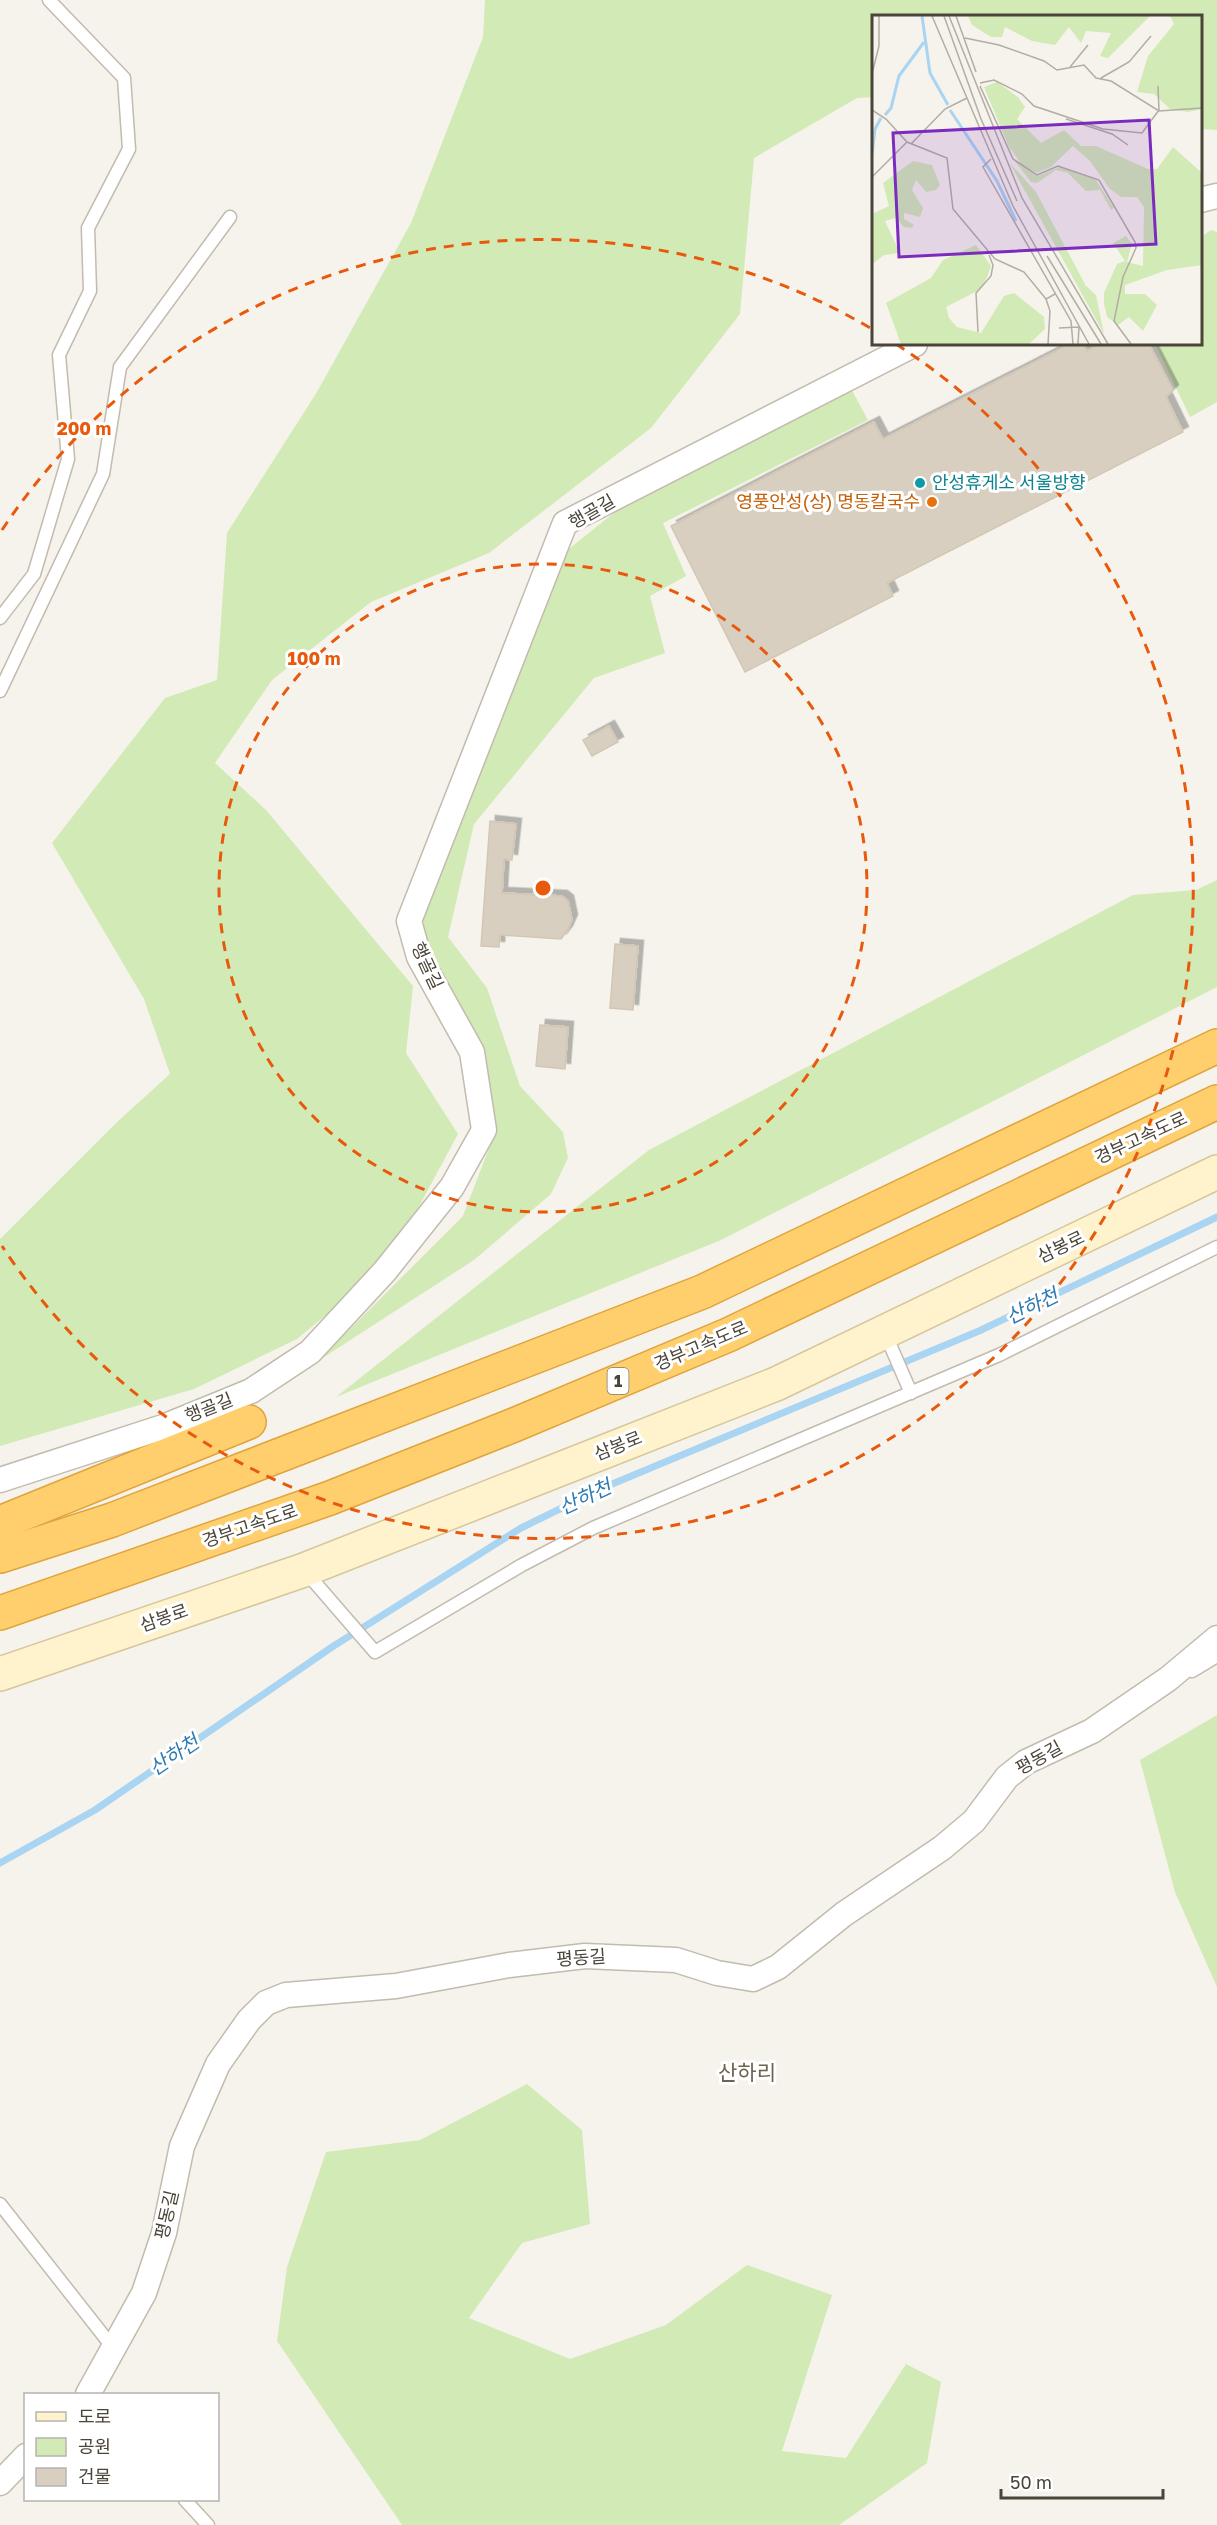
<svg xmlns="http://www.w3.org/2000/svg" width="1217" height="2525" font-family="'Golos Text','Noto Sans KR',sans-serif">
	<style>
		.green { fill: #d2eab5 }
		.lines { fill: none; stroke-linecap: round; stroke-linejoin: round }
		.stream { stroke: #a9d4f2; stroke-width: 7 }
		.building { fill: #d8cfc1; stroke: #d3c7b4; stroke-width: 1.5; filter: url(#shadow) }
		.service-casing { stroke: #c2bbae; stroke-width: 15 }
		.minor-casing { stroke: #c2bbae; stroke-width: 27 }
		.secondary-casing { stroke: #d6c79b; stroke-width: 36 }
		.motorway-casing { stroke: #e0a43c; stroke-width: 36 }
		.service { stroke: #fff; stroke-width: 12 }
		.minor { stroke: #fff; stroke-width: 24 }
		.secondary { stroke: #fff3cd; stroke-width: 33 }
		.motorway { stroke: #ffcf6e; stroke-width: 33 }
		.ring { fill: none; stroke: #e8590c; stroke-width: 3; stroke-dasharray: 10 8 }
		.culture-dot { fill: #0f9aa8; stroke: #fff; stroke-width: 2 }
		.food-dot { fill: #e8710a; stroke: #fff; stroke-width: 2 }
		.labels { text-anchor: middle; stroke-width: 6; stroke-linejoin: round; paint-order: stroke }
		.shield { fill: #fff; stroke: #817c74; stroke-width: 1.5 }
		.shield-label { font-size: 16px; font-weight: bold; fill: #4b4439 }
		.culture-label { font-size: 18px; fill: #0d838f; stroke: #fff; text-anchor: start }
		.food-label { font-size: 18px; fill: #c56008; stroke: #fff; text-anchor: end }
		.street-label { font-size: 18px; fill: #4b4439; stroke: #fff }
		.water-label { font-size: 20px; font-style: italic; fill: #2e7ab2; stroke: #fff }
		.quarter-label { font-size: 21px; fill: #6e6250; stroke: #fff }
		.inset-river { fill: none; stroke: #a9d4f2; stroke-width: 3 }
		.inset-road { fill: none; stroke: #b2ada4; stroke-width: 1.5 }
		.view { fill: #7b2cbf; fill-opacity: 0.15; stroke: #7b2cbf; stroke-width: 3 }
		.inset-edge { fill: none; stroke: #4b4439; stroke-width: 3 }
		.centre { fill: #e8590c; stroke: #fff; stroke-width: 3 }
		.ring-label { font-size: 18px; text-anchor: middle; font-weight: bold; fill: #e8590c; stroke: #fff; stroke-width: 6; stroke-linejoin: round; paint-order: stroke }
	</style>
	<defs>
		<filter id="shadow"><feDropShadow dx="5.5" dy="-5.5" stdDeviation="0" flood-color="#0004"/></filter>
	</defs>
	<rect width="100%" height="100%" fill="#f6f3ec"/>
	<g class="green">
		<polygon points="485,0 1217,0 1217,130 1201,129 1200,16 874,16 873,97 857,98 754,158 740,314 651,428 489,553 371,602 272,680 215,763 266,810 413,986 406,1053 458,1134 388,1264 297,1339 194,1389 0,1446 0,1239 117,1122 170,1074 144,999 52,843 165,698 217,680 227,533 317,392 411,223 483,37"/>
		<polygon points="1211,230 1217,232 1217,402 1190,417 1155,344 1200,344 1201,237"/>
		<polygon points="849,385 868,420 663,523 686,576 650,596 665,653 594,678 474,824 448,937 487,988 520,1086 563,1132 568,1158 551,1194 474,1260 318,1361 463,1216 496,1130 476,1035 419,957 428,957 420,899 559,557 620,508"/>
		<polygon points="1217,880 1217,987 721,1240 336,1397 649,1150 1133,895 1196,890"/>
		<polygon points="1217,1715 1217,1987 1175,1892 1140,1760"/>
		<polygon points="527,2084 582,2130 590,2224 522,2243 469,2318 570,2359 666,2325 747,2265 832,2295 782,2451 846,2458 906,2364 941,2382 927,2463 839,2525 402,2525 277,2341 287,2267 326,2152 420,2140"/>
	</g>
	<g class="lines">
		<polyline class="stream" points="0,1863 95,1810 332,1647 521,1528 605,1487 979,1331 1217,1217"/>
	</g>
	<g class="building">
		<polygon points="1070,344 1083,344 1087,351 1101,344 1149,344 1173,390 1166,397 1183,432 887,583 893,596 745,672 671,526 874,422 883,439"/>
		<polygon points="609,726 618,742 592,756 583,740"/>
		<polygon points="490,821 516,824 512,860 504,859 502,893 562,896 568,901 572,920 567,931 561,939 500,935 499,947 481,946"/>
		<polygon points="615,944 638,946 633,1010 610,1008"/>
		<polygon points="540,1025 568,1027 565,1069 536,1066"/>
	</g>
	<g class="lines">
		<g class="service-casing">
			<g id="service">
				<polyline points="0,618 34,574 68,459 59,355 90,291 88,228 129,149 124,78 49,0"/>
				<polyline points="0,691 103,474 120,367 230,217"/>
				<polyline points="885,1333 911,1393"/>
				<polyline points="305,1571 375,1652 522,1565 593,1528 999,1355 1217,1247"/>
				<polyline points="1192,1671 1217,1656"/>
				<polyline points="0,2204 114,2349"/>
				<polyline points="185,2500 208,2525"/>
			</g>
		</g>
		<g class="minor-casing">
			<g id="minor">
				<polyline points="1200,200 1217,196"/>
				<polyline points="0,1480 163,1427 251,1391 310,1352 385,1271 452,1187 484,1130 472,1052 419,957 409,921 565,523 915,344"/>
				<polyline points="88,2394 144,2293 164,2233 182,2146 218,2064 249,2020 266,2003 286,1995 396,1986 509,1965 585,1956 676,1960 717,1973 753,1979 778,1967 844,1914 942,1848 974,1821 1007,1777 1026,1762 1092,1731 1168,1679 1217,1638"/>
				<polyline points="0,2483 26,2456"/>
			</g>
		</g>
		<g class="secondary-casing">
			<polyline id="secondary" points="0,1674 304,1570 776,1384 1217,1172"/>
		</g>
		<g class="motorway-casing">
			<g id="motorway">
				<polyline points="0,1523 249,1422"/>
				<polyline points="0,1556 112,1520 702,1292 1217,1046"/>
				<polyline points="0,1613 330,1498 514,1425 728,1335 1217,1102"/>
			</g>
		</g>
		<use href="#service" class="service"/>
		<use href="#minor" class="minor"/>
		<use href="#secondary" class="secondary"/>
		<use href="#motorway" class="motorway"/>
	</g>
	<g class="ring">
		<circle cx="543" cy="888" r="324"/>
		<path d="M2 530A649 649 0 0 1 872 329M896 344A649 649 0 1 1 2 1246"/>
	</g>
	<circle class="culture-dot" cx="920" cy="483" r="6"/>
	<circle class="food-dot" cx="932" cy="502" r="6"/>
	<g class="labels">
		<rect class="shield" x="607.5" y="1368" width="21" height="26" rx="4.5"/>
		<g class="shield-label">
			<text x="618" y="1387">1</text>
		</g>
		<g class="culture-label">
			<text x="932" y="489">안성휴게소 서울방향</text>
		</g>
		<g class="food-label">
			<text x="920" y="508">영풍안성(상) 명동칼국수</text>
		</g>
		<g class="street-label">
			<text transform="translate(592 512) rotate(-30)" y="6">행골길</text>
			<text transform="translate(427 966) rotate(65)" y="6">행골길</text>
			<text transform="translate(1141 1138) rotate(-25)" y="6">경부고속도로</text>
			<text transform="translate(1061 1247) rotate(-26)" y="6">삼봉로</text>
			<text transform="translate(701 1346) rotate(-23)" y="6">경부고속도로</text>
			<text transform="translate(209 1408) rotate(-22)" y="6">행골길</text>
			<text transform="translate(618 1446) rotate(-22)" y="6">삼봉로</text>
			<text transform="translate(250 1526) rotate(-19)" y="6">경부고속도로</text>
			<text transform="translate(164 1618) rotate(-19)" y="6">삼봉로</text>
			<text transform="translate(1039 1758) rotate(-29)" y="6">평동길</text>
			<text transform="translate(581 1958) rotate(-4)" y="6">평동길</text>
			<text transform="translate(167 2215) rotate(-77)" y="6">평동길</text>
		</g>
		<g class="water-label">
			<text transform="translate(1032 1306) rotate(-26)" y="7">산하천</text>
			<text transform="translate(585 1497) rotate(-25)" y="7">산하천</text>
			<text transform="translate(174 1755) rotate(-34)" y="7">산하천</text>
		</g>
		<g class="quarter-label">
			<text x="747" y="2080">산하리</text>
		</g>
	</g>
	<g transform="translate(872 15)">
		<rect width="330" height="330" fill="#f6f3ec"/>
		<path d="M96,1H278L236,43L228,41L239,18L214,16L209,28L197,12L183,30L160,26L133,12L130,22H119L100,10ZM298,1H330V94L316,97L298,94L282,79L265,77L276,41L302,9ZM125,67L146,82L153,92L145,104L169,128L192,115L209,131H224L276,154H285L301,132L330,158V250L295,255L253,270V279H273L285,290L271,316L257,302L246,310L235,302L232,289V278L245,249L253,246L241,228L254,221L260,229L255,247L271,251L272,192L265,182H249L237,173L218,146L201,131L179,152L164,158L151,151L137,132L112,72ZM141,144L165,161L188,152L224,165L242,193L239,195L228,175L214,176L196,158L184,155L165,168L159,167ZM41,146L60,150L68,170L64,175L54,177L44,165L40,175L51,193L48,202L32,198V204L42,210L40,213L32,212L24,203L13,206L28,238L12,240L0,249V199L17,191L11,168ZM137,147L164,177L214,271L224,280L232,319ZM104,230L119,251L115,262L109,274L74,292L77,303L85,312L109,318L132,281L142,278L172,302L173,314L157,329H29L14,288L59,263L71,245Z" fill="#d2eab5"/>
		<path class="inset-river" d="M50,1L58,58L76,90M78,95L125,166L144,206M13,100L19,93L27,61L52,27M0,139L3,114L9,103"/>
		<path class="inset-road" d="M60,1L141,191L217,329M72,1L109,104L145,186M77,1L150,183L236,329M84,1L104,57M93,23L127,30L172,46L185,55L212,50L224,63L239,66L287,96L330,93M198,52L216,30M0,59L7,31V1M229,63L257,47L279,21M108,68L122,65L150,79L162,91L231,114L270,118L287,95M108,71L141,144L165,160L186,151L227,165L263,227L264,233L251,262L242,306L259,329M286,71L287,96M0,95L14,104L35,127L75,143L81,194L123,244L152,257L174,284M194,104L240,119L256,130M39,129L73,94L95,83M119,144L111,152L199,306L201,329M0,162L35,127M175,241L229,329M187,313L207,312L206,329M106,317L104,278L119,261L121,250L117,240M176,329L178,296L174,284L183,279"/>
		<path class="view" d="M277,105L284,229L27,242L21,118Z"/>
		<rect width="330" height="330" class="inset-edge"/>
	</g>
	<circle cx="543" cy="888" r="9" class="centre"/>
	<g class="ring-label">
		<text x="84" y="435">200 m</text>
		<text x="314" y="665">100 m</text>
	</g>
	<rect x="24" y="2393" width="195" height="108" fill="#ffffff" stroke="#b7b4b0" stroke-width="1.5"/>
	<rect x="36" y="2412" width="30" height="9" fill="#fff3cd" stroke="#b7b4b0" stroke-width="1.5"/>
	<text x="78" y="2423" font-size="18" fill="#4b4439">도로</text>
	<rect x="36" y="2438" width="30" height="18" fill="#d2eab5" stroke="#b7b4b0" stroke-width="1.5"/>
	<text x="78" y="2453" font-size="18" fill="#4b4439">공원</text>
	<rect x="36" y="2468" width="30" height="18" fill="#d8cfc1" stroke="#b7b4b0" stroke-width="1.5"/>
	<text x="78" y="2483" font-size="18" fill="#4b4439">건물</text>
	<path d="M1001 2489v9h162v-9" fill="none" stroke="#4b4439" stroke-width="3"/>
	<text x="1010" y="2489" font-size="18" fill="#4b4439" stroke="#ffffff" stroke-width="4.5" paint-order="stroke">50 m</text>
</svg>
